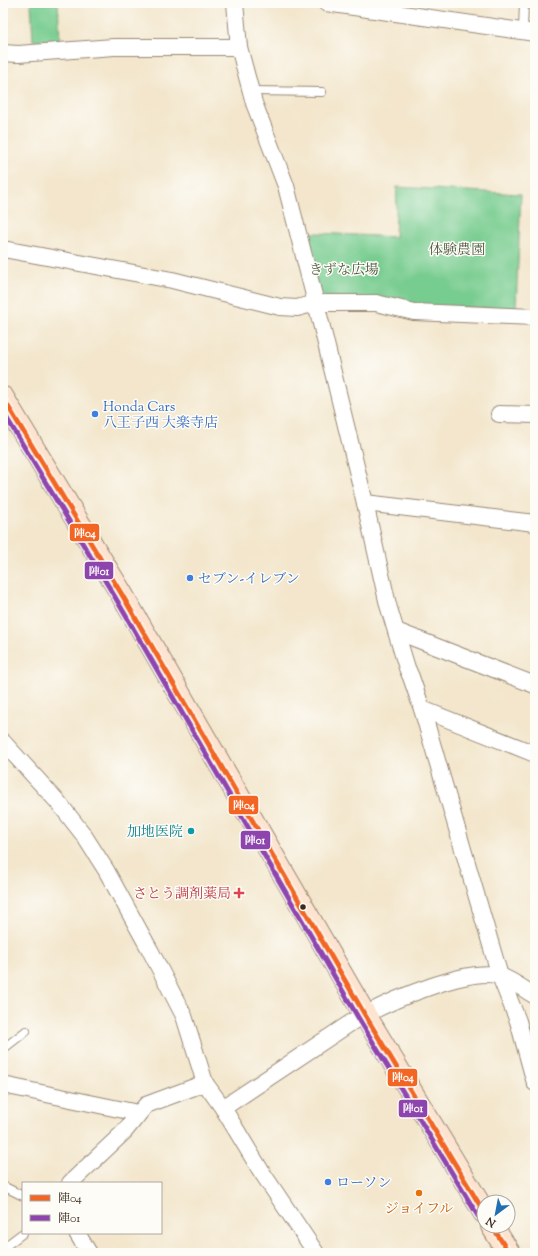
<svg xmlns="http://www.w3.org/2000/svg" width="538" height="1256" font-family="'Sorts Mill Goudy','Noto Serif JP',serif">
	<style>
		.green { fill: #77cc8f; stroke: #597b56 }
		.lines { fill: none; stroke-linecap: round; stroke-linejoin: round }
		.lane-casing { stroke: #978875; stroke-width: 10 }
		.street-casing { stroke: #978875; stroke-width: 18 }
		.secondary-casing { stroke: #978875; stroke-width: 24 }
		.lane { stroke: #fff; stroke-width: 8 }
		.street { stroke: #fff; stroke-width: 16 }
		.secondary { stroke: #fde4d0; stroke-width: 22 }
		.bus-1-casing { stroke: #fdfcf7; stroke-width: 8 }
		.bus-2-casing { stroke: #fdfcf7; stroke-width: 8 }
		.bus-1 { stroke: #f26522; stroke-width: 5 }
		.bus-2 { stroke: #8e44ad; stroke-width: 5 }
		.shop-dot { fill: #3f7fe0; stroke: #fdfcf7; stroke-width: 1.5 }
		.culture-dot { fill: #0f9aa8; stroke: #fdfcf7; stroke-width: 1.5 }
		.health-dot { fill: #e0444e; stroke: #fdfcf7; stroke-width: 1.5 }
		.bus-dot { fill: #3b2a1e; stroke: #fdfcf7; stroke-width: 1.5 }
		.food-dot { fill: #e8710a; stroke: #fdfcf7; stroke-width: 1.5 }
		.labels { text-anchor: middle; stroke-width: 3; stroke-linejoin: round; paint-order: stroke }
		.park-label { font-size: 14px; fill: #4d5b40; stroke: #fdfcf7 }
		.shop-label { font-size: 14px; fill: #366cbe; stroke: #fdfcf7; text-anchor: start }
		.culture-label { font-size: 14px; fill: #0d838f; stroke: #fdfcf7; text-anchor: end }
		.health-label { font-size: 14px; fill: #be3a42; stroke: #fdfcf7; text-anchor: end }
		.food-label { font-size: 14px; fill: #c56008; stroke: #fdfcf7 }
		.line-badge { stroke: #fdfcf7; stroke-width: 1.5 }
		.badge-label { font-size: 11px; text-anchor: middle; font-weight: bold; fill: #fff }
	</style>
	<rect width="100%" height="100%" fill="#fdfcf7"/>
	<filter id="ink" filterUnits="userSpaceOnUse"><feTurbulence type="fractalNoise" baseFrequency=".025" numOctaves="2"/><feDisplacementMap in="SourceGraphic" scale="8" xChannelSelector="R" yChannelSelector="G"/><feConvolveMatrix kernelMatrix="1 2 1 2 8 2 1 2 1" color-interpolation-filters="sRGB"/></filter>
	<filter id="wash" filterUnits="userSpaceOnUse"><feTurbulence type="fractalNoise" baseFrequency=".012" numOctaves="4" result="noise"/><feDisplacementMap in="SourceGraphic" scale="16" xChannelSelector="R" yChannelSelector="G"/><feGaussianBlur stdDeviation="0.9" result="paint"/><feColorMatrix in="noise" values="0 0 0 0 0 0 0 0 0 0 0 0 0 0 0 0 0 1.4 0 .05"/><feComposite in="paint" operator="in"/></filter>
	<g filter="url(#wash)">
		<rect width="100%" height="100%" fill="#f3e6cc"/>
		<g class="green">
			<polygon points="31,3 58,3 60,40 33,41"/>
			<polygon points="397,187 521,194 516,308 393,307 316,303 298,232 395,237"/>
		</g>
	</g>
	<g filter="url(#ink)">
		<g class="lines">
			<g class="lane-casing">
				<g id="lane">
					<polyline points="523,30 524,3"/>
					<polyline points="251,91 322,92"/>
					<polyline points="3,1049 26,1031"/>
					<polyline points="3,1186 23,1196"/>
					<polyline points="3,1248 23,1233"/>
				</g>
			</g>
			<g class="street-casing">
				<g id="street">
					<polyline points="235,3 239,47 254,103 286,186 316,303 365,503 388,605 407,668 411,677 422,709 500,976 518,1021 535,1083"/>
					<polyline points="326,3 535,33"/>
					<polyline points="3,53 18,54 114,47 239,47"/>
					<polyline points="3,249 172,280 280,307 297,308 316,303 376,303 414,312 535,317"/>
					<polyline points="499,414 535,415"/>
					<polyline points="365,503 535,523"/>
					<polyline points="396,631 535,685"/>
					<polyline points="422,709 535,754"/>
					<polyline points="3,742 58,802 83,834 106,870 150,950 184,1016 205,1083 223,1108 261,1171 316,1253"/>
					<path d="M365,1015C392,1000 471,966 500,976C510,979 525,990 535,996"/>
					<polyline points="3,1085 138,1113"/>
					<polyline points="223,1108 355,1020 364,1013"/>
					<polyline points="70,1183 124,1132 146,1105 205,1083"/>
					<polyline points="77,1233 89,1253"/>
				</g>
			</g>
			<g class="secondary-casing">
				<g id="secondary">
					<polyline points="3,398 121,593 365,1015 484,1212"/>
					<polyline points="492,1226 509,1253"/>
				</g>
			</g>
			<use href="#lane" class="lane"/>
			<use href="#street" class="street"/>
			<use href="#secondary" class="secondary"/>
			<g class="bus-1-casing">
				<g id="bus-1">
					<polyline points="3,398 121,593 365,1015 484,1212"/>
					<polyline points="492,1226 509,1253"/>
				</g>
			</g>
			<g class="bus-2-casing">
				<polyline id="bus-2" points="3,412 115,597 359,1019 478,1216"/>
			</g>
			<use href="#bus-1" class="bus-1"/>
			<use href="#bus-2" class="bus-2"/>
		</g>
	</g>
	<g class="shop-dot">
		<circle cx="95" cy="414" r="4"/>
		<circle cx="190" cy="578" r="4"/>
		<circle cx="328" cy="1182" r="4"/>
	</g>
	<circle class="culture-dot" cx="191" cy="831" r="4"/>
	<path class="health-dot" d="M237 887h4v4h4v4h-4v4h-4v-4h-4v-4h4z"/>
	<circle class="bus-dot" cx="303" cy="907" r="3.5"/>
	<circle class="food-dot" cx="419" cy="1193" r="4"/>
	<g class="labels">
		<g class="park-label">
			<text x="457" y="254">体験農園</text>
			<text x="344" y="274">きずな広場</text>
		</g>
		<g class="shop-label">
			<text x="103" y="411">Honda Cars<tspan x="103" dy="16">八王子西 大楽寺店</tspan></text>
			<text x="198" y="583">セブン-イレブン</text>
			<text x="336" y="1187">ローソン</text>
		</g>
		<g class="culture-label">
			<text x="183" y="836">加地医院</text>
		</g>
		<g class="health-label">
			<text x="231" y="898">さとう調剤薬局</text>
		</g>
		<g class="food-label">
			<text x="419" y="1213">ジョイフル</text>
		</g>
	</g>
	<g class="line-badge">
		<rect x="69" y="523" width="31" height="19" rx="4" fill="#f26522"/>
		<rect x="84" y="561" width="30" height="19" rx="4" fill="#8e44ad"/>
		<rect x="228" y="795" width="31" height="20" rx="4" fill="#f26522"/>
		<rect x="240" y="830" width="31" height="20" rx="4" fill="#8e44ad"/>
		<rect x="387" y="1068" width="31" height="19" rx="4" fill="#f26522"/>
		<rect x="398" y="1099" width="30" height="19" rx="4" fill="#8e44ad"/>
	</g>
	<g class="badge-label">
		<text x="85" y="537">陣04</text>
		<text x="99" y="575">陣01</text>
		<text x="244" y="809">陣04</text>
		<text x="255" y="844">陣01</text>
		<text x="403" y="1081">陣04</text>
		<text x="413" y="1112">陣01</text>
	</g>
	<rect width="538" height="1256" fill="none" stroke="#fdfcf7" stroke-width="16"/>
	<rect x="22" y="1182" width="140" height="52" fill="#fdfcf7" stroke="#afa8a0"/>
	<rect x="30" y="1195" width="20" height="6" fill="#f26522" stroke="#afa8a0"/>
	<text x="58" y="1202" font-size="12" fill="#3b2a1e">陣04</text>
	<rect x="30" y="1215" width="20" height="6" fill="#8e44ad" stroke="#afa8a0"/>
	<text x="58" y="1222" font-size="12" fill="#3b2a1e">陣01</text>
	<g transform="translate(496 1214) rotate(212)"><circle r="19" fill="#fdfcf7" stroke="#afa8a0"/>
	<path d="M0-3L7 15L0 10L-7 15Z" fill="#1f6fb2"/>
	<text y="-6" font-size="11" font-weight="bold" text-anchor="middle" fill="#3b2a1e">N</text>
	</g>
</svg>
